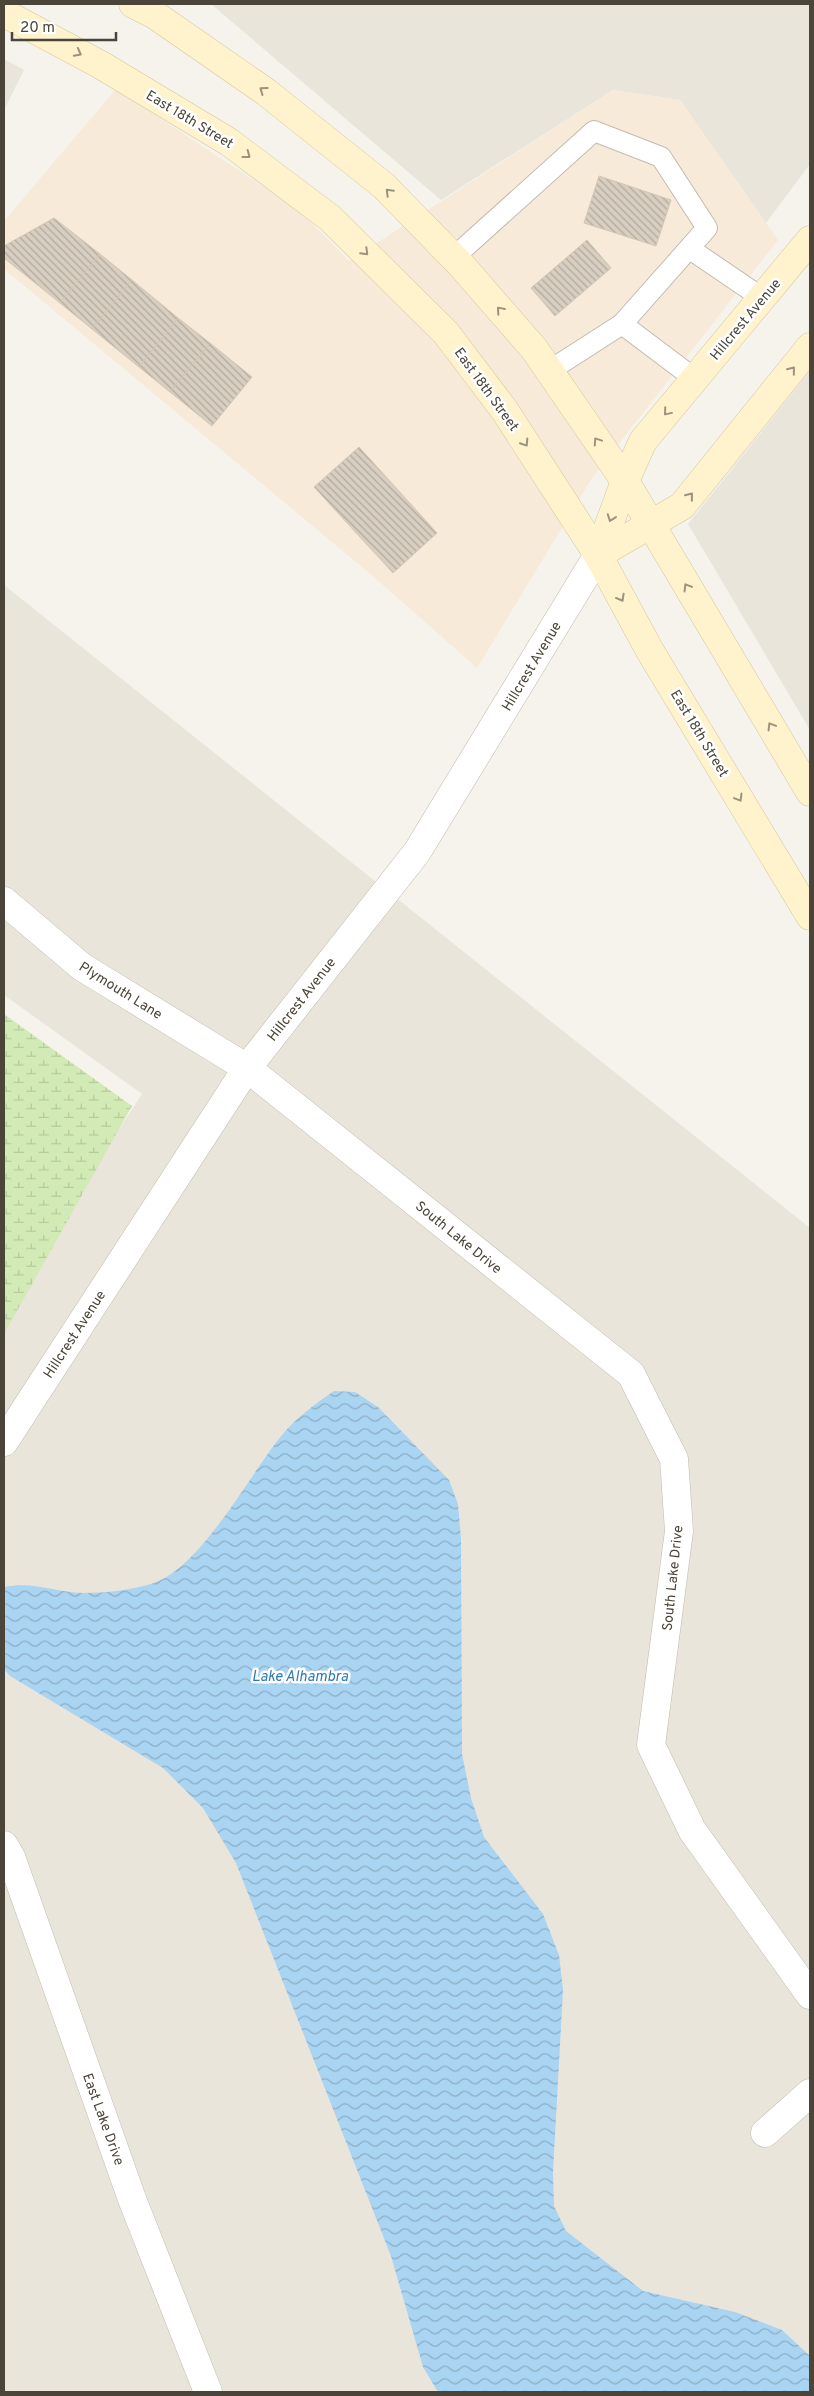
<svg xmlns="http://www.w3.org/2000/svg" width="814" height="2396" font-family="Overpass,sans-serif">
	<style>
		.residential { fill: #eae5da }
		.commercial { fill: #f7ead8 }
		.wetland { fill: url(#wetland-marsh) }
		.water { fill: url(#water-waves) }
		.building { fill: url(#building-back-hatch); stroke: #d3c7b4 }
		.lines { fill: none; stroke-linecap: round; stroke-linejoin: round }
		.service-casing { stroke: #c2bbae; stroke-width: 22 }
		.minor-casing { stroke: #c2bbae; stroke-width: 29 }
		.tertiary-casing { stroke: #c2bbae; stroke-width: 29 }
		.secondary-casing { stroke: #d6c79b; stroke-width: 29 }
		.service { stroke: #fff; stroke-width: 20 }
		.minor { stroke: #fff; stroke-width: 28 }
		.tertiary { stroke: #fff; stroke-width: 28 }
		.secondary { stroke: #fff3cd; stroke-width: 28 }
		.oneway { stroke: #9c937c }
		.labels { text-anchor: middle; stroke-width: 5; stroke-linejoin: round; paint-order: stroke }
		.street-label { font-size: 14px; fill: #4b4439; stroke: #fff }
		.water-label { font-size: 15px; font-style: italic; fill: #2e7ab2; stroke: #fff }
	</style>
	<defs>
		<pattern id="wetland-marsh" width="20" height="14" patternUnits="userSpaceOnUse" patternTransform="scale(1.25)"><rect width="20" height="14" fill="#d2eab5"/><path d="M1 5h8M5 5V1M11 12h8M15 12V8" fill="none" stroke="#b6ca9c"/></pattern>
		<pattern id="water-waves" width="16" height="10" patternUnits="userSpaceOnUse" patternTransform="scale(1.25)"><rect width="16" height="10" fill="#a9d4f2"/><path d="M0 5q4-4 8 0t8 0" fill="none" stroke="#8caec5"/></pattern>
		<pattern id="building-back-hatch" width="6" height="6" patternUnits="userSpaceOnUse" patternTransform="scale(1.25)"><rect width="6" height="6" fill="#d8cfc1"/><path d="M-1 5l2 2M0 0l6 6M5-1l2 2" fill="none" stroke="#b1aa9e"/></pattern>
	</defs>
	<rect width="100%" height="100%" fill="#f6f3ec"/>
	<g class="residential">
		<polygon points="211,4 810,4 810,164 766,223 680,100 613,90 441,200"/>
		<polygon points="4,59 24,70 4,110"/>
		<polygon points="810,371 810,730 688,524"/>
		<polygon points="4,585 810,1228 810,2392 4,2392 4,1305 142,1094 4,995"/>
	</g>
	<polygon class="commercial" points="116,89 300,211 349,261 613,90 680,100 778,240 592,478 477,668 374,577 4,269 4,221"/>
	<polygon class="wetland" points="4,1014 132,1106 4,1334"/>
	<path class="water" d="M334,1391L355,1392L378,1407L449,1480L458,1504L461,1539L462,1754L471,1798L484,1837L543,1914L559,1955L563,1990L553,2172L554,2206L566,2231L643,2291L735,2312L782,2330L810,2356V2392H438L423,2367L391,2256L236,1863L203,1808L163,1768L10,1676L4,1669V1587C31,1581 55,1592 83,1593C106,1593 132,1590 154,1583C202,1566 249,1475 282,1435C297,1417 315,1404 334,1391Z"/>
	<g class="building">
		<polygon points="599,176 671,200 656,246 584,223"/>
		<polygon points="54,218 100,254 60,303 4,258 4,246"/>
		<polygon points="587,240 611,268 555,316 531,288"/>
		<polygon points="100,254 132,280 92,329 60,303"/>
		<polygon points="132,280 178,318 139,367 92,329"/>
		<polygon points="178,318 210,343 170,392 139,367"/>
		<polygon points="210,343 252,377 212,426 170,392"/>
		<polygon points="359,447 437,533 393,573 314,487"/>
	</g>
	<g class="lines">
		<g class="service-casing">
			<g id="service">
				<polyline points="690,249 762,298"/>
				<polyline points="453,258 594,131 661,157 707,228 622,324 695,379"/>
				<polyline points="549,371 622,324"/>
			</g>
		</g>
		<g class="minor-casing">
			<g id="minor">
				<polyline points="4,901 82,967 247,1068 631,1374 674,1459 679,1531 651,1745 692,1830 810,1995"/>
				<polyline points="4,1845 11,1857 132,2199 208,2392"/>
				<polyline points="765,2133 810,2093"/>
			</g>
		</g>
		<g class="tertiary-casing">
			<polyline id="tertiary" points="4,1442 247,1068 417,852 598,555"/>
		</g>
		<g class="secondary-casing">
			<g id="secondary">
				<polyline points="133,4 155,15 266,92 384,186 462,266 535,350 625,481 810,792"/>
				<polyline points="4,13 101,65 229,142 330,218 446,333 505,411 598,555 650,651 810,916"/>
				<polyline points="598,555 625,481 643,441 810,240"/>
				<polyline points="598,555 682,506 810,347"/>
			</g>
		</g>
		<use href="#service" class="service"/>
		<use href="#minor" class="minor"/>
		<use href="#tertiary" class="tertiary"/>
		<use href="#secondary" class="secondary"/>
	</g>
	<defs><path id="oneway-chevron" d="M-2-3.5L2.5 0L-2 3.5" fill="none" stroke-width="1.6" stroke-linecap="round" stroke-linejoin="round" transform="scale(1.25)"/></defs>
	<g class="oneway">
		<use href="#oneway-chevron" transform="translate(78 53) rotate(28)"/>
		<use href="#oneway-chevron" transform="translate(263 90) rotate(-144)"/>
		<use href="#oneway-chevron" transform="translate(247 155) rotate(37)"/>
		<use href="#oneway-chevron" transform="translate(389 192) rotate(-135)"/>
		<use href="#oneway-chevron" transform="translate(365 252) rotate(45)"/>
		<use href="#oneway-chevron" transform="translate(500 310) rotate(-131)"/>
		<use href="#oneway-chevron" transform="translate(792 370) rotate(-51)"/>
		<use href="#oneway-chevron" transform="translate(667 412) rotate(130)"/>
		<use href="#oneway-chevron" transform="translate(597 441) rotate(-124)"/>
		<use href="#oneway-chevron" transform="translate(525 443) rotate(57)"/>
		<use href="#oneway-chevron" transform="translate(690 496) rotate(-51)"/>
		<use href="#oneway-chevron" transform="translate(611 518) rotate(110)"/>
		<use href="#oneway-chevron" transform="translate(687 587) rotate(-121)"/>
		<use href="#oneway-chevron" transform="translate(621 598) rotate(61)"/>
		<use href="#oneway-chevron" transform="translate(771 726) rotate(-121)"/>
		<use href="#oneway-chevron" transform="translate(739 798) rotate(59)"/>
	</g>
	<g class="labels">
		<g class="street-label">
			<text transform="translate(190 119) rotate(31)" y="5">East 18th Street</text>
			<text transform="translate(745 319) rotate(-50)" y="5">Hillcrest Avenue</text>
			<text transform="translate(487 389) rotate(54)" y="5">East 18th Street</text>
			<text transform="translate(531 666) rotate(-59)" y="5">Hillcrest Avenue</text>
			<text transform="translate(700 733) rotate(59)" y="5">East 18th Street</text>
			<text transform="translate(121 990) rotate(32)" y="5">Plymouth Lane</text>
			<text transform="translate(301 999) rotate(-52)" y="5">Hillcrest Avenue</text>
			<text transform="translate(459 1237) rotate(39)" y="5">South Lake Drive</text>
			<text transform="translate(74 1334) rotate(-57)" y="5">Hillcrest Avenue</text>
			<text transform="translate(672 1578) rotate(-84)" y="5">South Lake Drive</text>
			<text transform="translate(104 2119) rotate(70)" y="5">East Lake Drive</text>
		</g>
		<g class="water-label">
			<text x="300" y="1681">Lake Alhambra</text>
		</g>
	</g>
	<rect width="814" height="2396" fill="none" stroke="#4b4439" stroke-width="10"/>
	<path d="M12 32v8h104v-8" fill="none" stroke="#4b4439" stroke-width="2.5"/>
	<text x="20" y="32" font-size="15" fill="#4b4439" stroke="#ffffff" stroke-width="4" paint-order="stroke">20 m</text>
</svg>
